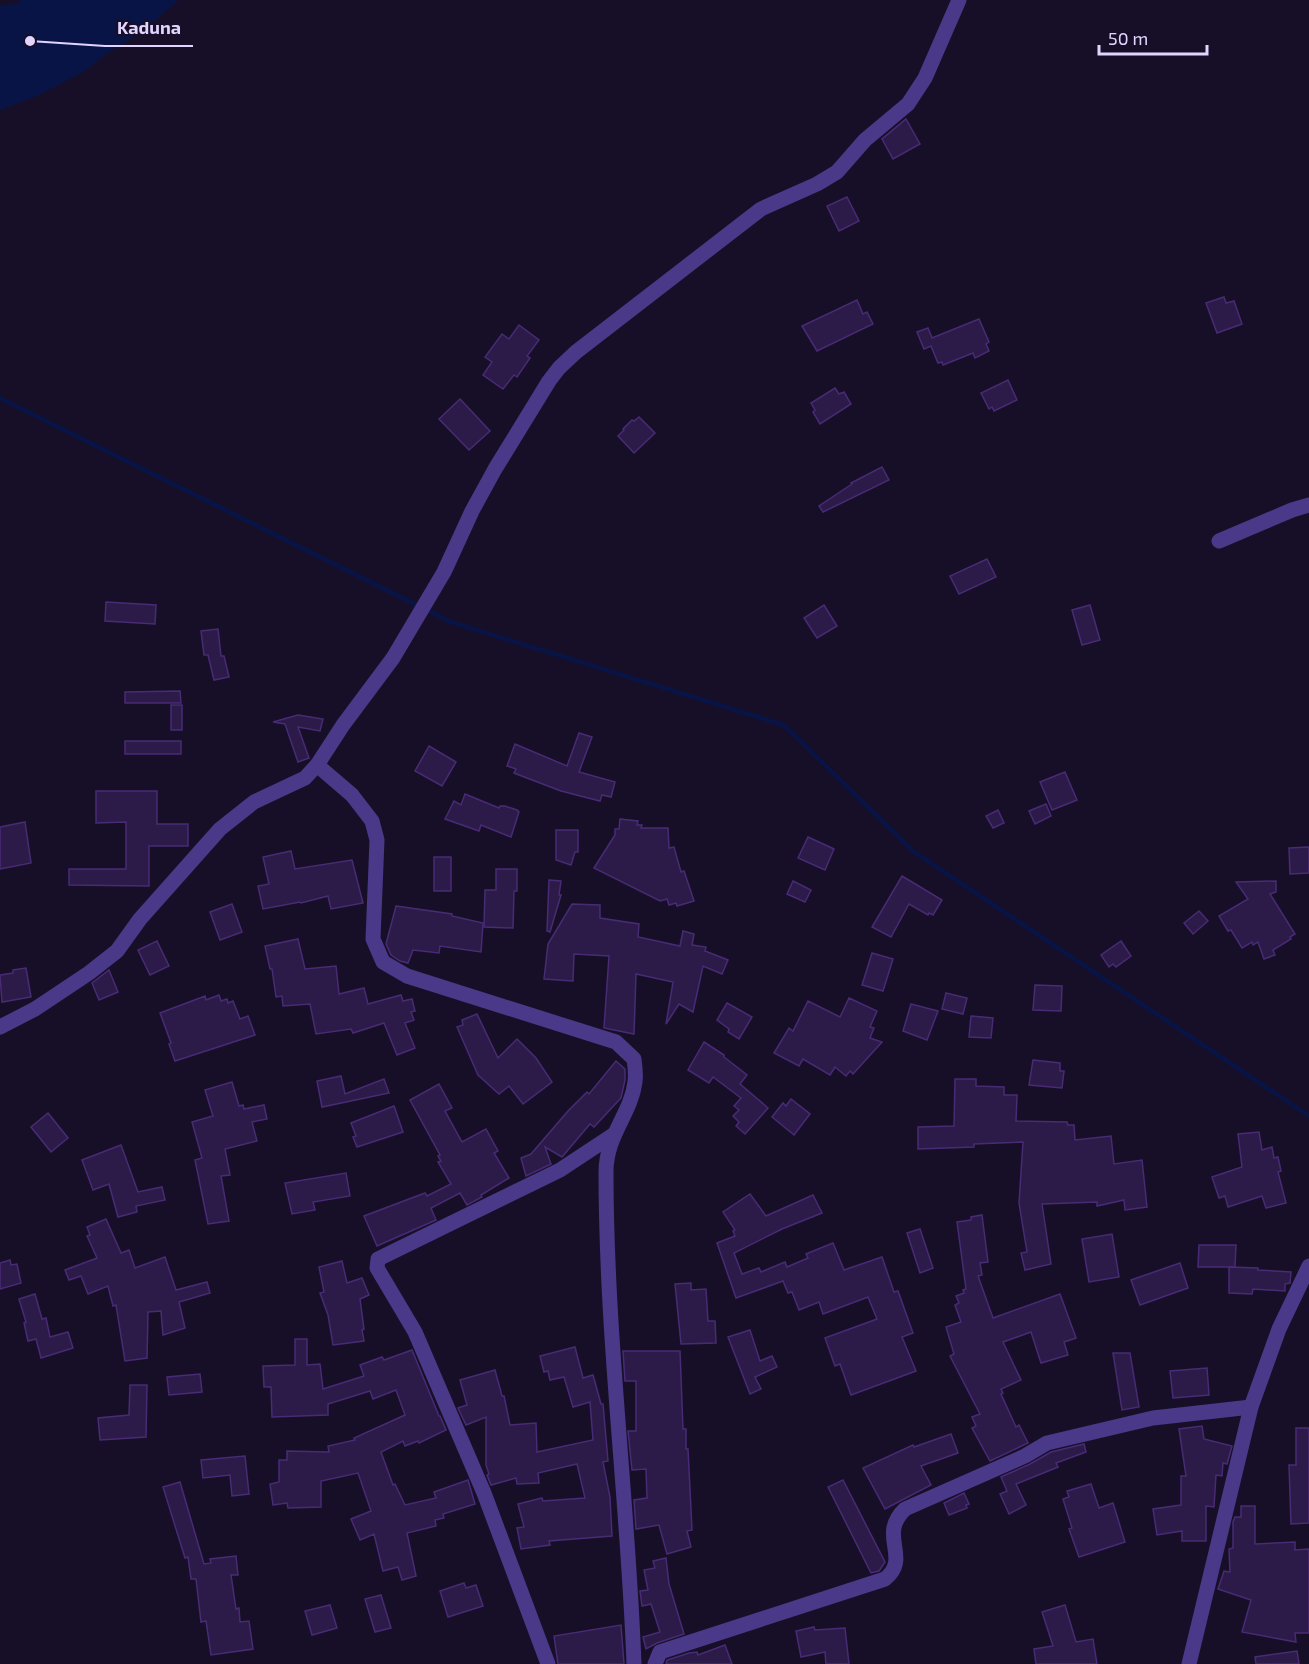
<svg xmlns="http://www.w3.org/2000/svg" width="1309" height="1664" font-family="'Exo 2',sans-serif">
	<style>
		.water { fill: #091446 }
		.lines { fill: none; stroke-linecap: round; stroke-linejoin: round }
		.stream { stroke: #091446; stroke-width: 4.5 }
		.building { fill: #2c1a49; stroke: #482b75; stroke-width: 1.5 }
		.minor { stroke: #4a3888; stroke-width: 15 }
		.leader { fill: none; stroke: #e1d5ff; stroke-width: 2 }
		.callout-dot { fill: #e1d5ff; stroke: #170f27; stroke-width: 2 }
		.callout-label { font-size: 18px; text-anchor: middle; font-weight: bold; fill: #e1d5ff; stroke: #170f27; stroke-width: 4.5; stroke-linejoin: round; paint-order: stroke }
	</style>
	<rect width="100%" height="100%" fill="#170f27"/>
	<polygon class="water" points="20,0 178,0 144,31 112,50 85,71 37,96 0,110 0,5 18,4"/>
	<g class="lines">
		<polyline class="stream" points="0,398 451,622 784,725 913,851 1309,1116"/>
	</g>
	<g class="building">
		<polygon points="906,119 920,144 893,159 882,139"/>
		<polygon points="847,197 859,221 839,231 827,206"/>
		<polygon points="1224,297 1226,303 1234,301 1242,324 1217,333 1206,303"/>
		<polygon points="857,300 863,314 867,312 873,324 817,351 802,326"/>
		<polygon points="979,319 989,342 986,344 989,351 975,358 973,353 943,365 942,362 938,363 931,346 924,349 917,332 928,328 932,338"/>
		<polygon points="519,325 539,340 527,356 530,358 517,377 514,375 503,389 483,375 492,362 485,357 502,334 509,339"/>
		<polygon points="1008,380 1017,400 994,411 992,407 989,409 981,393"/>
		<polygon points="835,388 839,394 844,392 851,404 820,424 813,412 815,410 811,403"/>
		<polygon points="460,399 490,431 469,450 439,419"/>
		<polygon points="639,417 655,433 634,453 618,436 624,430 623,429 632,420 634,421"/>
		<polygon points="882,467 889,480 823,512 819,506 852,484 851,483"/>
		<polygon points="987,559 996,577 959,594 950,576"/>
		<polygon points="106,602 156,605 155,624 105,621"/>
		<polygon points="824,605 837,626 817,638 804,618"/>
		<polygon points="1090,605 1100,640 1082,645 1072,610"/>
		<polygon points="218,629 221,656 224,656 229,677 214,680 208,655 204,655 201,631"/>
		<polygon points="180,691 181,703 125,703 125,692"/>
		<rect x="171" y="705" width="11" height="25"/>
		<polygon points="298,715 323,719 320,731 298,727 309,758 298,762 285,724 273,722"/>
		<polygon points="579,733 592,737 579,772 615,782 611,797 602,795 600,801 561,791 514,773 516,769 507,766 515,744 567,766"/>
		<rect x="125" y="741" width="56" height="13"/>
		<polygon points="429,746 456,762 442,786 415,771"/>
		<polygon points="1065,772 1077,800 1052,810 1040,782"/>
		<polygon points="96,791 157,791 157,824 188,824 188,846 149,846 149,886 69,885 69,869 126,869 126,822 96,823"/>
		<polygon points="465,794 499,808 500,806 505,806 517,810 519,812 511,837 481,825 479,831 445,819 454,801 461,805"/>
		<polygon points="1046,804 1051,816 1035,824 1029,811"/>
		<polygon points="998,810 1004,823 993,828 986,816"/>
		<polygon points="620,819 638,821 637,825 642,825 641,828 668,828 669,848 674,847 681,872 684,871 694,901 677,906 676,903 669,905 667,899 660,901 594,868 615,835 615,829 619,829"/>
		<polygon points="25,822 31,863 0,869 0,827"/>
		<polygon points="556,830 578,830 578,852 575,852 571,865 556,860"/>
		<polygon points="808,837 834,849 825,870 798,858"/>
		<polygon points="1309,847 1309,873 1290,874 1289,848"/>
		<polygon points="291,851 295,869 352,860 363,903 331,909 328,896 301,903 300,902 263,909 258,886 269,884 263,857"/>
		<rect x="434" y="857" width="17" height="34"/>
		<polygon points="496,869 517,869 517,891 514,891 513,928 484,927 485,890 496,890"/>
		<polygon points="902,876 942,900 933,915 929,913 928,915 909,904 891,937 872,927"/>
		<polygon points="549,880 561,881 559,895 561,895 550,932 547,931"/>
		<polygon points="793,881 811,890 805,902 787,894"/>
		<polygon points="1276,881 1276,892 1270,894 1295,934 1290,937 1291,939 1273,950 1275,955 1264,959 1258,942 1253,945 1252,942 1242,948 1231,930 1228,931 1219,916 1248,899 1236,882"/>
		<polygon points="232,904 242,932 220,940 210,912"/>
		<polygon points="572,904 600,905 600,918 639,924 638,937 680,946 683,931 694,934 692,945 706,947 705,951 728,960 722,974 703,966 693,1012 679,1004 666,1024 673,982 636,974 634,1034 604,1028 609,956 574,954 573,981 544,979 548,944"/>
		<polygon points="396,906 452,914 452,916 483,923 481,952 440,946 439,953 413,950 408,963 400,961 391,955 386,944"/>
		<polygon points="1199,911 1208,921 1193,934 1184,923"/>
		<polygon points="298,939 305,969 336,966 339,994 364,988 368,1004 401,995 403,1001 412,999 415,1011 411,1012 414,1020 405,1023 415,1048 397,1055 384,1023 353,1033 351,1029 316,1034 310,1004 283,1006 282,996 276,997 272,969 270,969 265,946"/>
		<polygon points="157,941 169,966 150,975 138,950"/>
		<polygon points="1121,941 1131,956 1116,967 1113,964 1109,967 1101,955"/>
		<polygon points="872,953 893,959 883,991 862,985"/>
		<polygon points="26,968 31,997 2,1002 0,975 13,973 13,970"/>
		<polygon points="109,970 118,992 99,1000 92,983"/>
		<polygon points="1035,985 1062,986 1061,1011 1033,1010"/>
		<polygon points="946,993 967,998 963,1014 942,1009"/>
		<polygon points="219,995 221,1001 227,999 228,1003 233,1001 240,1019 248,1016 255,1035 175,1061 169,1044 171,1043 160,1013 205,996 206,1000"/>
		<polygon points="849,998 877,1011 870,1027 874,1028 870,1038 882,1042 853,1074 850,1071 846,1076 835,1067 830,1075 803,1059 799,1066 774,1053 789,1028 793,1031 808,1001 840,1017"/>
		<polygon points="727,1003 752,1017 739,1039 728,1032 729,1029 717,1020"/>
		<polygon points="911,1004 938,1011 927,1040 903,1031"/>
		<polygon points="477,1014 498,1058 517,1039 536,1058 552,1082 523,1104 509,1086 499,1094 478,1075 457,1027 463,1025 462,1020"/>
		<polygon points="971,1016 993,1018 991,1038 969,1037"/>
		<polygon points="704,1042 724,1055 724,1057 747,1075 740,1084 768,1108 745,1134 736,1126 739,1122 733,1116 739,1110 734,1106 741,1098 713,1077 709,1083 688,1070"/>
		<polygon points="1033,1060 1060,1063 1060,1071 1064,1071 1062,1088 1029,1085"/>
		<polygon points="616,1061 625,1069 625,1080 621,1098 594,1127 590,1124 562,1157 545,1147 551,1164 526,1176 521,1158 531,1154 568,1111 587,1092 589,1094"/>
		<polygon points="341,1076 345,1094 384,1079 389,1093 322,1107 317,1081"/>
		<polygon points="955,1079 976,1079 976,1086 1004,1087 1004,1095 1017,1095 1016,1121 1067,1122 1068,1125 1074,1125 1075,1140 1111,1136 1114,1164 1142,1160 1147,1207 1125,1210 1124,1200 1097,1206 1097,1202 1042,1204 1051,1264 1025,1270 1021,1253 1027,1252 1019,1203 1023,1142 974,1144 974,1147 918,1149 918,1127 954,1126"/>
		<polygon points="232,1082 239,1106 243,1105 244,1109 264,1105 267,1119 252,1122 257,1141 225,1149 230,1175 221,1176 229,1221 208,1224 195,1160 202,1158 192,1122 213,1116 205,1090"/>
		<polygon points="439,1084 452,1108 445,1111 462,1142 486,1129 498,1151 494,1153 509,1178 481,1195 482,1197 467,1205 460,1193 431,1208 436,1220 377,1246 364,1216 425,1193 427,1196 451,1184 438,1162 441,1161 438,1156 440,1155 410,1100"/>
		<polygon points="791,1099 810,1114 794,1135 772,1117 783,1103 786,1106"/>
		<polygon points="394,1106 403,1132 357,1147 353,1137 356,1136 351,1123"/>
		<polygon points="48,1113 68,1138 51,1152 31,1127"/>
		<polygon points="1259,1132 1262,1150 1272,1147 1274,1158 1278,1157 1281,1171 1278,1172 1286,1203 1266,1208 1262,1196 1228,1207 1225,1196 1219,1198 1212,1177 1242,1167 1238,1134"/>
		<polygon points="121,1145 138,1192 162,1187 165,1200 136,1206 137,1212 118,1217 109,1184 93,1190 82,1160"/>
		<polygon points="346,1173 350,1196 313,1202 315,1210 292,1214 285,1183"/>
		<polygon points="750,1194 766,1216 813,1195 822,1213 782,1229 734,1253 742,1274 759,1268 761,1272 785,1262 787,1267 808,1258 806,1254 833,1243 844,1270 882,1257 894,1292 898,1291 913,1333 902,1337 916,1371 851,1395 840,1364 835,1366 825,1338 877,1319 868,1297 823,1314 819,1302 799,1310 792,1292 788,1293 783,1281 736,1298 717,1243 735,1236 733,1231 735,1230 723,1212"/>
		<polygon points="982,1215 988,1262 980,1263 982,1275 978,1276 993,1318 1060,1294 1076,1338 1064,1342 1068,1355 1041,1363 1031,1332 1003,1342 1021,1380 1001,1389 1003,1393 1001,1394 1016,1427 1019,1425 1028,1443 990,1461 972,1428 976,1426 972,1417 980,1414 950,1356 954,1354 946,1327 961,1322 955,1305 959,1303 956,1296 964,1293 963,1290 966,1289 957,1222 971,1220 971,1217"/>
		<polygon points="106,1219 121,1253 129,1250 135,1268 165,1257 176,1290 207,1282 210,1293 179,1302 185,1328 163,1335 161,1311 148,1312 147,1358 125,1361 116,1305 113,1306 108,1286 88,1294 81,1276 69,1280 65,1270 97,1258 87,1236 90,1235 87,1227"/>
		<polygon points="920,1229 933,1268 920,1273 907,1233"/>
		<polygon points="1112,1234 1119,1277 1089,1282 1082,1239"/>
		<polygon points="1199,1245 1236,1245 1235,1267 1198,1267"/>
		<polygon points="10,1260 11,1265 17,1264 21,1283 0,1289 0,1263"/>
		<polygon points="342,1261 347,1283 362,1278 369,1295 360,1299 364,1329 362,1330 364,1341 333,1345 328,1315 320,1293 324,1292 319,1267"/>
		<polygon points="1180,1263 1188,1288 1140,1305 1131,1280"/>
		<polygon points="1229,1267 1258,1268 1258,1270 1291,1272 1290,1283 1285,1284 1285,1291 1253,1289 1252,1294 1229,1293"/>
		<polygon points="691,1283 691,1290 706,1289 708,1321 715,1321 716,1343 681,1344 675,1284"/>
		<polygon points="35,1294 42,1319 46,1318 50,1337 68,1332 73,1348 41,1358 36,1339 28,1341 24,1323 26,1322 19,1299"/>
		<polygon points="750,1330 760,1361 772,1356 777,1367 755,1377 761,1389 750,1394 728,1337"/>
		<polygon points="295,1339 307,1339 307,1365 320,1364 323,1389 364,1376 360,1365 382,1357 384,1360 412,1350 439,1416 440,1416 446,1430 419,1443 418,1441 405,1446 403,1441 381,1452 393,1485 395,1484 405,1505 436,1498 434,1492 468,1480 475,1504 443,1514 444,1518 435,1520 436,1526 407,1533 416,1576 402,1580 398,1567 383,1571 374,1534 360,1540 351,1519 371,1511 358,1473 321,1481 321,1507 288,1508 287,1503 273,1505 270,1484 279,1482 279,1460 287,1460 287,1451 329,1452 328,1446 355,1440 354,1438 405,1415 396,1390 373,1399 370,1391 328,1404 328,1415 272,1417 271,1387 264,1387 263,1366 295,1365"/>
		<polygon points="575,1347 583,1378 593,1375 601,1404 603,1404 608,1461 603,1462 610,1497 612,1536 549,1541 550,1545 521,1549 517,1528 524,1527 518,1504 542,1498 543,1501 585,1498 577,1464 538,1473 539,1483 517,1484 516,1478 491,1485 487,1475 489,1474 486,1465 486,1417 466,1425 458,1408 467,1405 460,1380 495,1370 502,1396 504,1396 510,1425 536,1423 537,1452 593,1440 590,1402 573,1407 564,1377 550,1380 548,1371 544,1372 540,1356"/>
		<polygon points="623,1351 680,1351 683,1429 686,1429 686,1449 688,1449 692,1530 687,1531 691,1547 667,1554 659,1525 636,1529 634,1500 647,1498 646,1469 632,1470 628,1431 636,1431 636,1381 625,1381"/>
		<polygon points="1113,1353 1130,1353 1139,1407 1122,1410"/>
		<polygon points="1207,1368 1209,1395 1173,1398 1170,1371"/>
		<polygon points="200,1374 202,1392 169,1395 167,1377"/>
		<polygon points="130,1385 147,1385 146,1437 100,1440 98,1418 129,1415"/>
		<polygon points="1202,1426 1204,1439 1232,1446 1227,1464 1223,1463 1222,1476 1216,1475 1214,1507 1206,1506 1206,1541 1182,1541 1182,1531 1157,1535 1153,1509 1181,1505 1181,1476 1186,1476 1179,1429"/>
		<polygon points="1296,1428 1309,1428 1309,1523 1291,1524 1289,1465 1296,1465"/>
		<polygon points="951,1434 958,1453 921,1466 931,1485 885,1509 863,1468 913,1445 914,1447"/>
		<polygon points="1084,1444 1086,1452 1056,1463 1058,1467 1016,1484 1026,1505 1009,1514 1000,1494 1007,1491 1001,1477 1030,1464 1051,1452"/>
		<polygon points="245,1456 249,1494 232,1496 230,1475 203,1478 201,1460"/>
		<polygon points="843,1480 885,1562 879,1571 871,1573 828,1487"/>
		<polygon points="180,1482 204,1564 211,1563 210,1559 236,1556 238,1575 231,1575 236,1609 239,1608 240,1622 249,1621 253,1649 211,1655 206,1621 201,1622 196,1579 191,1579 188,1557 185,1558 163,1487"/>
		<polygon points="1091,1484 1099,1508 1113,1503 1125,1542 1079,1557 1069,1529 1072,1528 1063,1499 1069,1497 1067,1491"/>
		<polygon points="964,1493 969,1504 966,1505 967,1508 949,1515 944,1503"/>
		<polygon points="1241,1506 1255,1506 1255,1544 1295,1542 1295,1550 1309,1549 1309,1633 1295,1633 1296,1642 1242,1632 1251,1600 1218,1589 1224,1571 1230,1572 1229,1549 1233,1548 1233,1522 1235,1517 1241,1517"/>
		<polygon points="666,1558 669,1584 684,1634 657,1643 646,1649 643,1637 660,1632 651,1604 642,1606 640,1591 648,1590 644,1570 655,1568 653,1561"/>
		<polygon points="464,1583 466,1588 476,1585 483,1606 448,1617 440,1591"/>
		<polygon points="381,1595 391,1628 375,1632 365,1599"/>
		<polygon points="330,1605 337,1628 312,1635 305,1611"/>
		<polygon points="1065,1605 1076,1642 1093,1639 1097,1664 1036,1664 1034,1649 1053,1646 1042,1612"/>
		<polygon points="621,1625 624,1664 558,1664 554,1636"/>
		<polygon points="814,1627 815,1630 845,1628 849,1664 826,1664 825,1652 801,1657 796,1631"/>
		<polygon points="725,1645 732,1664 666,1664 667,1660 689,1653 697,1652 698,1655"/>
		<polygon points="1297,1651 1299,1664 1256,1664 1255,1657"/>
	</g>
	<g class="lines">
		<g class="minor">
			<polyline points="1219,541 1292,510 1309,505"/>
			<path d="M317,765L352,795L372,821L377,840L373,939L383,962L407,976L616,1042L634,1059C635,1066 636,1075 635,1082C631,1114 606,1135 606,1172C606,1337 628,1500 634,1664"/>
			<polyline points="0,1027 35,1009 89,973 117,951 140,919 220,829 254,802 305,778 317,765 343,725 393,658 444,572 472,511 495,469 549,381 559,368 576,352 761,209 817,184 837,172 865,140 908,104 925,78 959,0"/>
			<polyline points="548,1664 484,1493 415,1332 377,1268 378,1259 560,1170 613,1135"/>
			<path d="M655,1664L660,1652L885,1579C912,1557 877,1536 905,1509L1025,1456L1047,1443L1153,1418L1251,1407"/>
			<polyline points="1189,1664 1251,1407 1279,1329 1309,1266"/>
		</g>
	</g>
	<path class="leader" d="M30 41L105 46H193"/>
	<circle class="callout-dot" cx="30" cy="41" r="6"/>
	<g class="callout-label">
		<text x="149" y="34">Kaduna</text>
	</g>
	<path d="M1099 45v9h108v-9" fill="none" stroke="#e1d5ff" stroke-width="3"/>
	<text x="1108" y="45" font-size="18" fill="#e1d5ff" stroke="#170f27" stroke-width="4.5" paint-order="stroke">50 m</text>
</svg>
